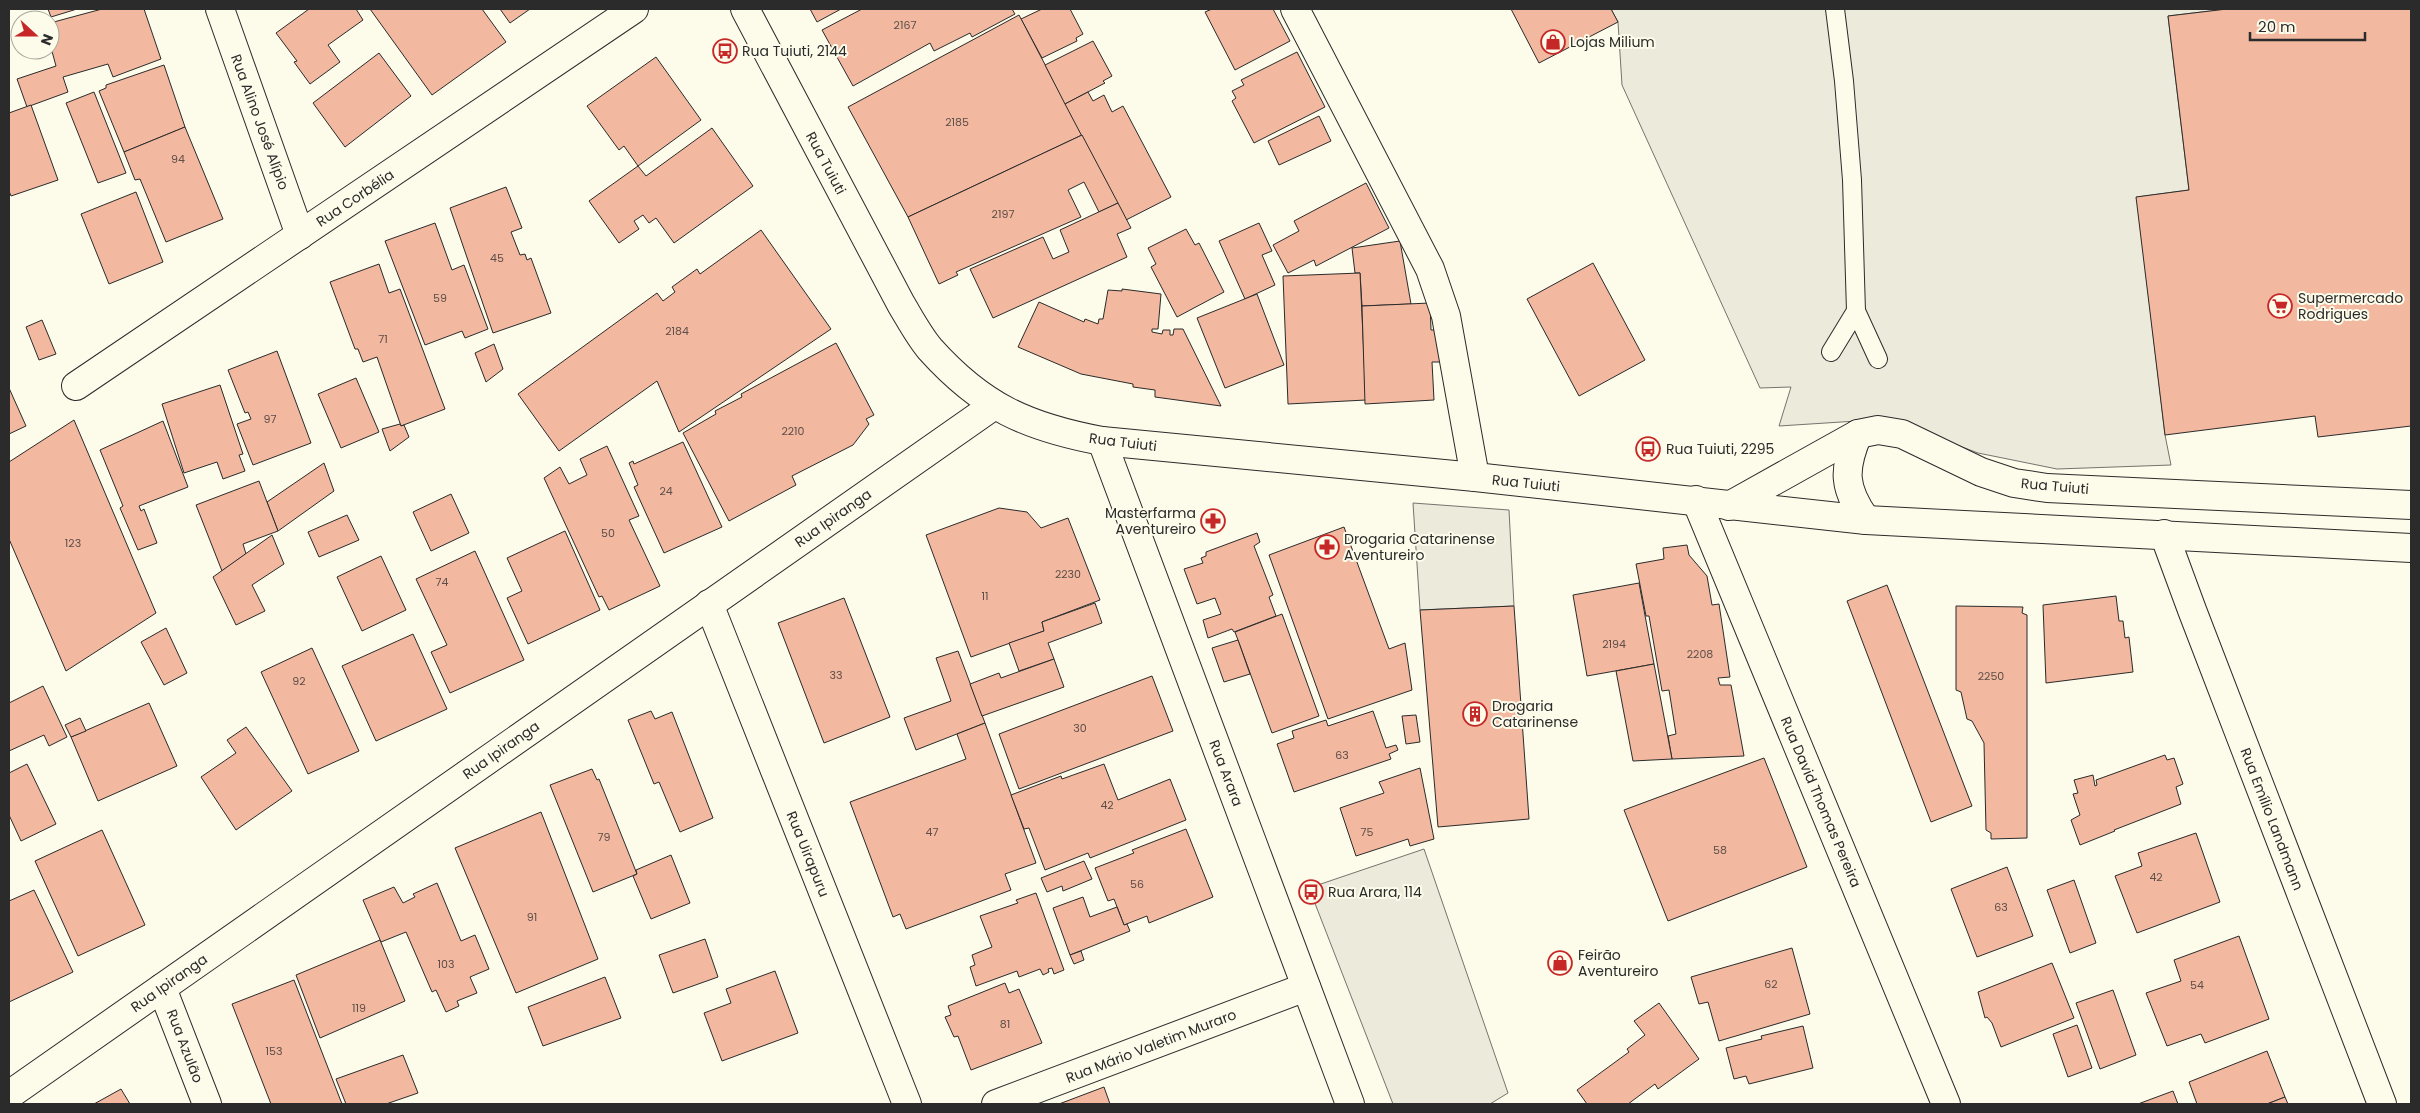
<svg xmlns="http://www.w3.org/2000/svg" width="2420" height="1113" font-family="Poppins,sans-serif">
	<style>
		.parking { fill: #eceadb; stroke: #74746e }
		.building { fill: #f2b8a0; stroke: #2b2b2b }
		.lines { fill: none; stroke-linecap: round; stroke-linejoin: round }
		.service-casing { stroke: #2b2b2b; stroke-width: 20 }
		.minor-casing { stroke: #2b2b2b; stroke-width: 30 }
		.tertiary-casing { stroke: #2b2b2b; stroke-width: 30 }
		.primary-casing { stroke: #2b2b2b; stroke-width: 30 }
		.service { stroke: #fdfbea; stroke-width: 18 }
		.minor { stroke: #fdfbea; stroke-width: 28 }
		.tertiary { stroke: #fdfbea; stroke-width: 28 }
		.primary { stroke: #fdfbea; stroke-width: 28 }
		.labels { text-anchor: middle; stroke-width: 4; stroke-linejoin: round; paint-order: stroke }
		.number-label { font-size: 11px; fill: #5d4e48 }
		.poi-label { font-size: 14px; fill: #2b2b2b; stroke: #fdfbea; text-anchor: start }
		.street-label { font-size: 14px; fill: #2b2b2b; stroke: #fdfbea }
	</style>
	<rect width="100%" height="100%" fill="#fdfbea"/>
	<g class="parking">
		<polygon points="1611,9 2227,9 2168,16 2189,190 2137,197 2165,435 2171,465 2057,469 1978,453 1888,419 1779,426 1791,387 1760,388 1622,85 1618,22"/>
		<polygon points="1413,503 1509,510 1514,606 1420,610"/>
		<polygon points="1424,849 1508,1093 1490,1104 1393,1104 1309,888"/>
	</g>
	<g class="building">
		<polygon points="48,9 77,9 51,17"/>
		<polygon points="102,9 144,9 161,59 113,77 108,64 63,77 68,92 27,107 17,79 56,66 50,44 50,23"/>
		<polygon points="309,9 356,9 363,20 328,45 340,62 310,84 294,62 297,61 276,33"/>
		<polygon points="370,9 482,9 506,42 432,95"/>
		<polygon points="500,9 530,9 510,23"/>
		<polygon points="810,9 841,9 817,22"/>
		<polygon points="862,9 1012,9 1015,14 972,37 970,33 934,51 930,43 853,86 822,30"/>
		<polygon points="1042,9 1070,9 1083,34 1076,38 1077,41 1042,58 1021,19"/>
		<polygon points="1212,9 1273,9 1290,41 1235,70 1205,12"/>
		<polygon points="1511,9 1611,9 1618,22 1539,63"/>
		<polygon points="2227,9 2411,9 2411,426 2318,437 2315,416 2165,435 2136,197 2189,190 2168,16"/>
		<polygon points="1019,15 1082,135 908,217 848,107"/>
		<polygon points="1093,41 1112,76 1103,81 1105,83 1065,104 1045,65"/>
		<polygon points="1297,52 1325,107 1254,143 1232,101 1236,98 1232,91 1244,85 1241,80"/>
		<polygon points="379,53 411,96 345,147 313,103"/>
		<polygon points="656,57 701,120 638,166 624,146 619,150 587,106"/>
		<polygon points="164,65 185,127 124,152 99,91 106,88 106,85"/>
		<polygon points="94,92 126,173 98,183 66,103"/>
		<polygon points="1088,92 1093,101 1104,95 1112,112 1123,106 1171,197 1126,220 1065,104"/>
		<polygon points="31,105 58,180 11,196 9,191 9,113"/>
		<polygon points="1319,116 1331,141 1279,165 1268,141"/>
		<polygon points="185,127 223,219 166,242 140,179 135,180 124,152"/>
		<polygon points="712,128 753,186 674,243 656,218 649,223 643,215 634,221 639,229 619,243 589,201 638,166 646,176"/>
		<polygon points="1082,135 1118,203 1099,212 1084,182 1068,190 1081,217 956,272 958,275 939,284 908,217"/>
		<polygon points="1366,183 1389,228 1316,266 1314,260 1288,273 1273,245 1299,231 1294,221"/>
		<polygon points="506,187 522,228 511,232 520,255 525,254 527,260 531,258 551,313 493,333 450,208"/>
		<polygon points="136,192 163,262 109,284 81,214"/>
		<polygon points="1118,203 1131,228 1117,234 1127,257 993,318 970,269 1043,237 1053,259 1069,252 1060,230"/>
		<polygon points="435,223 452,270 464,265 488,329 465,338 462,331 425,345 385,241"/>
		<polygon points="1259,223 1272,251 1262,255 1275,285 1245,299 1219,241"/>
		<polygon points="1186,229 1195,245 1199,243 1224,292 1177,317 1151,267 1156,264 1148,248"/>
		<polygon points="761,230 831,329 679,432 657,381 559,451 518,394 657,293 663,301 675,292 672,287 697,269 700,274"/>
		<polygon points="1400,241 1411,304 1362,306 1360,273 1355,273 1352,248"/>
		<polygon points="1593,263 1645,360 1579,396 1527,299"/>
		<polygon points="379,264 389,293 400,289 445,409 401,426 377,357 363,362 358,349 355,349 330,282"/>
		<polygon points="1360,273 1366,400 1288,404 1283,276"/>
		<polygon points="1122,289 1161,294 1158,329 1152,329 1152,332 1162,334 1163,330 1170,330 1170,335 1173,335 1174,329 1183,329 1221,406 1155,397 1155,390 1133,387 1133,384 1081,374 1018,347 1039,302 1084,322 1085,319 1098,324 1099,319 1103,319 1108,290 1122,291"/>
		<polygon points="1257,294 1284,365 1225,388 1197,318"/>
		<polygon points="1430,303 1431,330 1439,330 1440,362 1432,362 1434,400 1365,404 1362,306"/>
		<polygon points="42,320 56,354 39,360 26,327"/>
		<polygon points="836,343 874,415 866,419 869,424 853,445 792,476 796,485 729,521 683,433 716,414 715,411 742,397 741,394"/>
		<polygon points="494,344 503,369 486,382 475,353"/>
		<polygon points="277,351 311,443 253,465 237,424 251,419 248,412 245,413 228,370"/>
		<polygon points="356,378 379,432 341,448 318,394"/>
		<polygon points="220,385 243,454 239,455 245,471 223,479 217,462 184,473 162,404"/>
		<polygon points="9,388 26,426 9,434"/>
		<polygon points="74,420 156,613 66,671 9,539 9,462"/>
		<polygon points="163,421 188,487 139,506 141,511 144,509 157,543 138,550 120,508 123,506 100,450"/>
		<polygon points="400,424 401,426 404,425 409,437 390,451 382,429"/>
		<polygon points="683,442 722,527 664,553 634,487 638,485 629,463 633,461 634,464"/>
		<polygon points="607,446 639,516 629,520 660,586 609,610 602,596 599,597 544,478 560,467 569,484 587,475 580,459"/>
		<polygon points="324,463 334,491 278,531 267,502"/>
		<polygon points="259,481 278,531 243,544 246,554 222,571 196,505"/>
		<polygon points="451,494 469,533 431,551 413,512"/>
		<polygon points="999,508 1027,512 1041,528 1068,518 1100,600 1042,622 1044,631 971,657 926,535"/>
		<polygon points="347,515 359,540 319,557 308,532"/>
		<polygon points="1344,527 1389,649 1405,643 1412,690 1328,719 1269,555"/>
		<polygon points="565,531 600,610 528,644 507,598 522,591 507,558"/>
		<polygon points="1257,533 1260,542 1254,546 1273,595 1269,597 1276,616 1234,632 1232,629 1208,638 1203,620 1221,614 1215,598 1197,604 1184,569 1203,563 1201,558 1206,556 1206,552"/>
		<polygon points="272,535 284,564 252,585 265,611 236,625 213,577"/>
		<polygon points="1687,545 1689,555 1707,576 1712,605 1719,604 1730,677 1718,678 1720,685 1731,685 1744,756 1672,759 1668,736 1676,734 1669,690 1662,691 1649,616 1646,616 1636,564 1664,559 1663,548"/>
		<polygon points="475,551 524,660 450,693 431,652 447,645 416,579"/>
		<polygon points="381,556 406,610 362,631 337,577"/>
		<polygon points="1639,583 1654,664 1587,676 1573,595"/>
		<polygon points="1887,585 1972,806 1931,822 1847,601"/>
		<polygon points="2116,596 2119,621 2123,621 2125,638 2129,637 2133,672 2046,683 2043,605"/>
		<polygon points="844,598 890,717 824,743 778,623"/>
		<polygon points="1095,603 1102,623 1048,643 1054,659 1019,671 1009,643 1044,631 1042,622"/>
		<polygon points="1514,606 1529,819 1438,827 1420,610"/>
		<polygon points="1956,606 2023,607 2022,613 2027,615 2027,838 1991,839 1991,833 1986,830 1984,743 1972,721 1967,719 1961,692 1956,690"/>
		<polygon points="1282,614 1319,716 1272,733 1235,632"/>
		<polygon points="166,628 187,673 164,685 141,642"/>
		<polygon points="413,634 447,709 376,741 342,666"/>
		<polygon points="1238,640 1250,674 1224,682 1212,648"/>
		<polygon points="312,648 359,751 308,774 261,672"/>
		<polygon points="958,651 985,723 916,750 904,718 951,701 936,658"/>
		<polygon points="1054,659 1064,687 982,716 970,684 999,673 1001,678"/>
		<polygon points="1654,664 1672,759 1633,761 1616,671"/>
		<polygon points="1152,676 1173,731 1019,789 999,734"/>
		<polygon points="43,686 67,737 49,746 44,735 9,751 9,703"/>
		<polygon points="149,703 177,766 98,801 71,737"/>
		<polygon points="651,711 655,719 672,712 713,818 680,832 659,782 654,784 628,720"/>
		<polygon points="1373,711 1386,748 1396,745 1398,750 1389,754 1391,759 1294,792 1277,744 1294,738 1292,731 1326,720 1328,726"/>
		<polygon points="1416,715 1420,742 1406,744 1402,716"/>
		<polygon points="80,718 86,731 71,737 65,725"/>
		<polygon points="985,723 1036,863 1005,874 1011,890 906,929 900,914 893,917 850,802 966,759 957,734"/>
		<polygon points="246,727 292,791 236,830 201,777 236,753 227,740"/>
		<polygon points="2165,755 2167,760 2174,758 2183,784 2176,787 2181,804 2114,830 2115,831 2080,845 2071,820 2080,815 2073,794 2078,793 2074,780 2093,775 2095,786 2097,785 2096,780"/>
		<polygon points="1764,758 1807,867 1668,921 1624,810"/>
		<polygon points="27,764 56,824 21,841 9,815 9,773"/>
		<polygon points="1104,764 1118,800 1170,779 1186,820 1090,858 1088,853 1045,870 1029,828 1024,829 1011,795 1061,776 1062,779"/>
		<polygon points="1420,768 1434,839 1410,846 1408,839 1356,856 1340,808 1384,793 1379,782"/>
		<polygon points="592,769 597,780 599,779 637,874 593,892 550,785"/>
		<polygon points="541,812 598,959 516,993 455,848"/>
		<polygon points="1186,829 1213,897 1149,923 1147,916 1124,925 1114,899 1108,901 1095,868 1134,853 1132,850"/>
		<polygon points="102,830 145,925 78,956 35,861"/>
		<polygon points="2196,833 2220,902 2137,933 2115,876 2142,866 2138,853"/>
		<polygon points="671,855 690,903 651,919 633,876 637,874 636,870"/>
		<polygon points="1084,861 1092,879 1063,891 1062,886 1047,892 1041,878"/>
		<polygon points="2007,867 2033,936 1977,957 1951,889"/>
		<polygon points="2074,880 2096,943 2070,953 2047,890"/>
		<polygon points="437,883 461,941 475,935 489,969 470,977 477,993 457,1001 459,1006 446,1012 436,990 432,992 406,932 381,942 363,900 394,887 403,903 415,897 413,894"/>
		<polygon points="34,890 73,972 9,1002 9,901"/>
		<polygon points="1036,893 1064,970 1054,974 1052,968 1048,969 1049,972 1043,975 1040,969 1019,977 1017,971 976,986 970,967 975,965 972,955 992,947 980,916 1018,903 1016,900"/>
		<polygon points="1083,897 1090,917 1117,907 1124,925 1127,924 1130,931 1070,955 1053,908"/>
		<polygon points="2239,936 2269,1019 2205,1043 2201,1034 2167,1046 2146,993 2181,981 2174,960"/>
		<polygon points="705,939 718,977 673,993 659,955"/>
		<polygon points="380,940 405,1001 320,1038 296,975"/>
		<polygon points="1792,948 1810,1014 1719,1041 1708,1002 1699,1004 1691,977"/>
		<polygon points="1081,951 1084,960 1074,964 1070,955"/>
		<polygon points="2052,963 2074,1018 2001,1047 1992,1023 1987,1017 1985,1018 1978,992"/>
		<polygon points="775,971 798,1033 722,1061 704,1013 731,1003 726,989"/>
		<polygon points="605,977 621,1018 543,1046 528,1007"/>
		<polygon points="294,980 342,1104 271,1104 232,1004"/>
		<polygon points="1005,983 1009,993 1019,989 1042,1043 971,1070 958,1036 954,1037 945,1017 951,1015 948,1006"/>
		<polygon points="2113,990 2136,1055 2100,1069 2076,1003"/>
		<polygon points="1659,1003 1699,1059 1658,1089 1655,1084 1628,1104 1587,1104 1577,1090 1629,1052 1627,1049 1645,1035 1634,1021"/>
		<polygon points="2077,1025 2092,1068 2068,1077 2053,1034"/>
		<polygon points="1803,1026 1813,1068 1749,1084 1746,1076 1734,1079 1726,1048 1762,1039 1761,1036"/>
		<polygon points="2267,1051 2285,1097 2267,1104 2197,1104 2189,1082"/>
		<polygon points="403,1055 418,1093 386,1104 346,1104 336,1079"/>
		<polygon points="1104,1087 1110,1104 1059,1104"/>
		<polygon points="121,1089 130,1104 94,1104"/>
		<polygon points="2173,1091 2178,1104 2138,1104"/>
		<polygon points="2285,1097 2288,1104 2267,1104"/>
	</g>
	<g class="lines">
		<g class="service-casing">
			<g id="service">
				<polyline points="1856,311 1878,359"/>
				<polyline points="1831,352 1856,311 1852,180 1844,81 1835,9"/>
			</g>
		</g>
		<g class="minor-casing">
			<g id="minor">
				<polyline points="220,9 300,235"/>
				<polyline points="1295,9 1430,269 1446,316 1475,477"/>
				<polyline points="76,386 634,9"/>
				<polyline points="1102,441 1350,1104"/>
				<polyline points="1696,500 1946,1104"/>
				<polyline points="709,604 907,1104"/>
				<polyline points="162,988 207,1104"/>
				<polyline points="996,1104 1306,987"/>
			</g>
		</g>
		<g class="tertiary-casing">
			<g id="tertiary">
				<polyline points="2164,534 2192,610 2382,1104"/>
				<polyline points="9,1095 993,406"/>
			</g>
		</g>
		<g class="primary-casing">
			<g id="primary">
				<path d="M745,9L901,304C910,319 919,336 930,349C982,407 1027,427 1102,441L1475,477L1866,520L2411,548"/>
				<path d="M1858,434C1843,469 1843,488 1866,520"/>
				<polyline points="1729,506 1858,434 1878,430 1902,434 1981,472 2014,483 2047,488 2411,505"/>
			</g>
		</g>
		<use href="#service" class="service"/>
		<use href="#minor" class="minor"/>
		<use href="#tertiary" class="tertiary"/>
		<use href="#primary" class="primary"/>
	</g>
	<defs>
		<g id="shop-ring" transform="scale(1.25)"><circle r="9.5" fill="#fdfbea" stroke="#c62828" stroke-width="1.5"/><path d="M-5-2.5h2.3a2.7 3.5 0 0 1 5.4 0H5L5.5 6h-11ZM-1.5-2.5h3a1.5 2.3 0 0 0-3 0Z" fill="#c62828"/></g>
		<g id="bus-ring" transform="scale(1.25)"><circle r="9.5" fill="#fdfbea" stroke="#c62828" stroke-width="1.5"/><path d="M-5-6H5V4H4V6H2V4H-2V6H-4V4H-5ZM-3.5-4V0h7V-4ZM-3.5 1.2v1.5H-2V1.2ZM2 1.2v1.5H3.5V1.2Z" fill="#c62828"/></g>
		<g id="supermarket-ring" transform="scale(1.25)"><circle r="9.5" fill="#fdfbea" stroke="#c62828" stroke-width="1.5"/><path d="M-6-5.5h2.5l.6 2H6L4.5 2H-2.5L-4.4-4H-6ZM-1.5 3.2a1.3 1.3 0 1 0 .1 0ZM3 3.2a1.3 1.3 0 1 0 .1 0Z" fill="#c62828"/></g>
		<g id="pharmacy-ring" transform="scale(1.25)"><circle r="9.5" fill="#fdfbea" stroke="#c62828" stroke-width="1.5"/><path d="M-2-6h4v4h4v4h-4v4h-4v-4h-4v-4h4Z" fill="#c62828"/></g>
		<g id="building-ring" transform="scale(1.25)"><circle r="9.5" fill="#fdfbea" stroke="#c62828" stroke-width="1.5"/><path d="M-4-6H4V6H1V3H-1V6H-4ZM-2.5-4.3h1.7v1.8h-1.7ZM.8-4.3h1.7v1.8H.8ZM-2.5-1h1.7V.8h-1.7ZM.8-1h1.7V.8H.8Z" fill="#c62828"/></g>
	</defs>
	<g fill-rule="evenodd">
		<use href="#shop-ring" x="1553" y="42"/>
		<use href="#bus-ring" x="725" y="51"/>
		<use href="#supermarket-ring" x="2280" y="306"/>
		<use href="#bus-ring" x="1648" y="449"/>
		<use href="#pharmacy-ring" x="1213" y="521"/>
		<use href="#pharmacy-ring" x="1327" y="547"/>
		<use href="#building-ring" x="1475" y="714"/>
		<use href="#bus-ring" x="1311" y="892"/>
		<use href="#shop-ring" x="1560" y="963"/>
	</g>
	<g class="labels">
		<g class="number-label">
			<text x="905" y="29">2167</text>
			<text x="957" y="126">2185</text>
			<text x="178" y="163">94</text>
			<text x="1003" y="218">2197</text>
			<text x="497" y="262">45</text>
			<text x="440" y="302">59</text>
			<text x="677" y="335">2184</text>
			<text x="383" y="343">71</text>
			<text x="270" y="423">97</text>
			<text x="793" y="435">2210</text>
			<text x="666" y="495">24</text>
			<text x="608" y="537">50</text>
			<text x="73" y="547">123</text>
			<text x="1068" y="578">2230</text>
			<text x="442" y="586">74</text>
			<text x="985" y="600">11</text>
			<text x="1614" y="648">2194</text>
			<text x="1700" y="658">2208</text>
			<text x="836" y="679">33</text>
			<text x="1991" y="680">2250</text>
			<text x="299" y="685">92</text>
			<text x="1080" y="732">30</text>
			<text x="1342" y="759">63</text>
			<text x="1107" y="809">42</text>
			<text x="932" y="836">47</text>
			<text x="1367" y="836">75</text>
			<text x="604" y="841">79</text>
			<text x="1720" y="854">58</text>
			<text x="2156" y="881">42</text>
			<text x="1137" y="888">56</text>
			<text x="2001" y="911">63</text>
			<text x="532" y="921">91</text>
			<text x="446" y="968">103</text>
			<text x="1771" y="988">62</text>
			<text x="2197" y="989">54</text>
			<text x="359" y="1012">119</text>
			<text x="1005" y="1028">81</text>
			<text x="274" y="1055">153</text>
		</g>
		<g class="poi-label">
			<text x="1570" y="47">Lojas Milium</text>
			<text x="742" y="56">Rua Tuiuti, 2144</text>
			<text x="2298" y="303">Supermercado<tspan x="2298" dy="16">Rodrigues</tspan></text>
			<text x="1666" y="454">Rua Tuiuti, 2295</text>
			<text x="1196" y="518" text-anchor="end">Masterfarma<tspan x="1196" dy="16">Aventureiro</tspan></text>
			<text x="1344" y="544">Drogaria Catarinense<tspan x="1344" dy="16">Aventureiro</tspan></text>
			<text x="1492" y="711">Drogaria<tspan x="1492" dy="16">Catarinense</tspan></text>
			<text x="1328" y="897">Rua Arara, 114</text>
			<text x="1578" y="960">Feirão<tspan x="1578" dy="16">Aventureiro</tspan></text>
		</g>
		<g class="street-label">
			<text transform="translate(260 122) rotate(70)" y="5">Rua Alino José Alípio</text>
			<text transform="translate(826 163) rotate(62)" y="5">Rua Tuiuti</text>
			<text transform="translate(355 198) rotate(-34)" y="5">Rua Corbélia</text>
			<text transform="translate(1123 442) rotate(7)" y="5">Rua Tuiuti</text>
			<text transform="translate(1526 483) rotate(6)" y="5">Rua Tuiuti</text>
			<text transform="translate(2055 486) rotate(5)" y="5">Rua Tuiuti</text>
			<text transform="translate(833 518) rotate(-35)" y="5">Rua Ipiranga</text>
			<text transform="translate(501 750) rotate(-35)" y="5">Rua Ipiranga</text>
			<text transform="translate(1226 773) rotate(69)" y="5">Rua Arara</text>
			<text transform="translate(1821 802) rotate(67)" y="5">Rua David Thomas Pereira</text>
			<text transform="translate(2272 819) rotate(69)" y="5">Rua Emílio Landmann</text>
			<text transform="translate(808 854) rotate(68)" y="5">Rua Uirapuru</text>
			<text transform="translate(169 983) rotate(-35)" y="5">Rua Ipiranga</text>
			<text transform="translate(185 1046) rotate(69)" y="5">Rua Azulão</text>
			<text transform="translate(1151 1046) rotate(-21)" y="5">Rua Mário Valetim Muraro</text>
		</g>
	</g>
	<rect width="2420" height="1113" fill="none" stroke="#2b2b2b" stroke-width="20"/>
	<g transform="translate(35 35) rotate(111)"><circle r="24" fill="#fdfbea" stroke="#a9a89e"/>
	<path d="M0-4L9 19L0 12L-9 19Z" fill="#c62828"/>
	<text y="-8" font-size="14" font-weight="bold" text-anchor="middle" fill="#2b2b2b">N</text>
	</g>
	<path d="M2250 32v8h115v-8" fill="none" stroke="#2b2b2b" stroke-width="2.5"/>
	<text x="2258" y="32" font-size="15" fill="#2b2b2b" stroke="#fdfbea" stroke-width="4" paint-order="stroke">20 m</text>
</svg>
